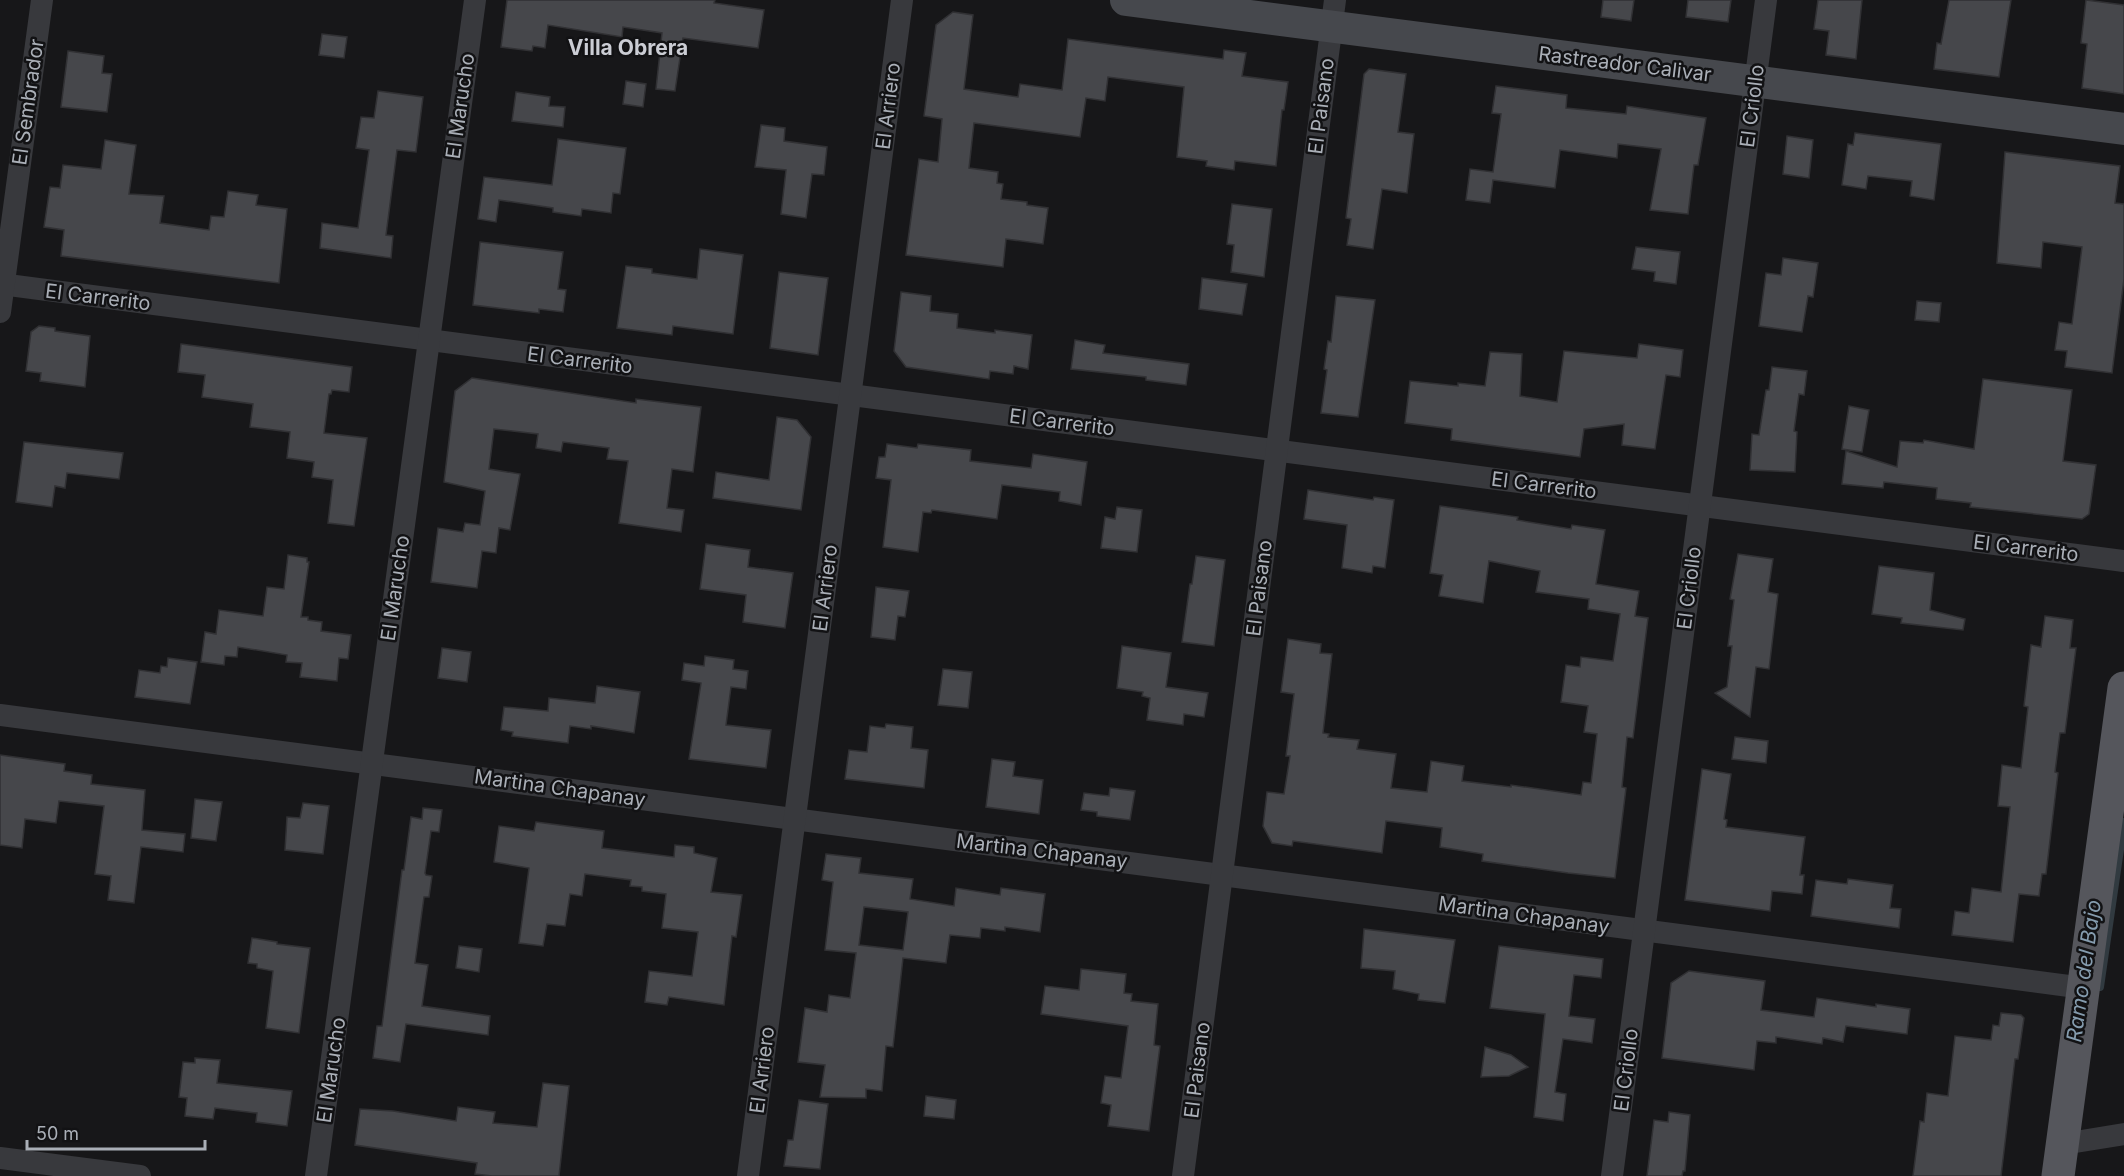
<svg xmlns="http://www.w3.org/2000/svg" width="2124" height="1176" font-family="Inter,sans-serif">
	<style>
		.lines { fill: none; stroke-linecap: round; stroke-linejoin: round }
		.stream { stroke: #313a40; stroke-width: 8 }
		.building { fill: #46474b; stroke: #313134; stroke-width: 1.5; fill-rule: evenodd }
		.minor { stroke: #38393d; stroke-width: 22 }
		.secondary { stroke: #46484d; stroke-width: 32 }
		.primary { stroke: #55565c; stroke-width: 33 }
		.labels { text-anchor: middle; stroke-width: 5; stroke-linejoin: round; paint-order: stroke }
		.street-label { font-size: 20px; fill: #aaafb7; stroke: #121214 }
		.neighbourhood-label { font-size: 21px; font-weight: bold; fill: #cbcdd4; stroke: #121214 }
		.water-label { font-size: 21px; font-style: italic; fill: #859cae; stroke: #121214 }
	</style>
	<rect width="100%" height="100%" fill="#171719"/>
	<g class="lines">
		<polyline class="stream" points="2100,987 2124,822"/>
	</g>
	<g class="building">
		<polygon points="507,0 715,0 714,3 764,10 758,48 683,38 675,91 656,89 662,33 623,27 622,37 548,25 545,48 533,46 532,51 501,47"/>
		<polygon points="1603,0 1634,0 1631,21 1601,17"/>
		<polygon points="1688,0 1731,0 1728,22 1686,17"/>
		<polygon points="1818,0 1862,0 1856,59 1826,55 1829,31 1814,29"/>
		<polygon points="1949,0 2011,0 1999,77 1934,69 1937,43 1941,44"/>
		<polygon points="2086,0 2124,5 2124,94 2082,88 2087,44 2081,43"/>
		<polygon points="953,12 973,15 964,89 1018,97 1020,84 1062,90 1068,39 1223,59 1224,50 1246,53 1242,76 1288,82 1284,110 1282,110 1276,166 1235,161 1234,170 1206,166 1207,161 1177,157 1184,87 1108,77 1105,101 1086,98 1080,137 974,123 969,168 998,172 997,183 1003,184 1001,199 1027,202 1027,205 1048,208 1043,244 1006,239 1003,267 906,255 919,159 938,162 942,119 924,116 936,25"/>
		<polygon points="322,34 347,37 344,58 319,55"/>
		<polygon points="68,51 104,56 102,73 112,74 107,112 61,107"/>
		<polygon points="1369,69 1406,74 1398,132 1414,134 1407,193 1382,189 1373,249 1347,245 1351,219 1346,218 1364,74"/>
		<polygon points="626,81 646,84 643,107 623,104"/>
		<polygon points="1496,86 1567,95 1566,108 1626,114 1627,106 1706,118 1698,165 1694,165 1688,214 1650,210 1661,149 1618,144 1617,158 1560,150 1555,188 1493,180 1490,203 1466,200 1470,169 1493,172 1501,114 1492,113"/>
		<polygon points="378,91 423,97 416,152 397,150 386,235 393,236 391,258 320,248 322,223 358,228 369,150 356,148 361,117 374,118"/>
		<polygon points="516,92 550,97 549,106 565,107 563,127 512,121"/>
		<polygon points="761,125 785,128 784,141 827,147 824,175 812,174 806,218 781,214 786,170 755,167"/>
		<polygon points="1855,133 1941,144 1934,200 1910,196 1912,181 1868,176 1866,189 1842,185 1848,144 1853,145"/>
		<polygon points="1787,136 1813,140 1809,178 1783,174"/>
		<polygon points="558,139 626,148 620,194 613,193 611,213 582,209 581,216 553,212 553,208 499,200 496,222 478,219 484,177 552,185"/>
		<polygon points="105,140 136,145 129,194 164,196 160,223 209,230 211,216 224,217 228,191 258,195 256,205 287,209 279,283 61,256 64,230 44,227 50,187 60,188 63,165 101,169"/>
		<polygon points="2005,152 2120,166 2115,203 2124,204 2124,279 2112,373 2065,367 2067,351 2055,350 2059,322 2072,324 2082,247 2043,242 2041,268 1997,263"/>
		<polygon points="1232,204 1272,209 1264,277 1231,272 1234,245 1227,244"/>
		<polygon points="480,242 563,252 558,289 566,290 563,312 539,309 539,313 473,305"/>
		<polygon points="1636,247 1680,252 1676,284 1654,281 1655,272 1632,269"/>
		<polygon points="700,249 743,255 733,334 673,326 672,335 617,328 626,266 652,269 652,273 697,279"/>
		<polygon points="1783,258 1818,263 1813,297 1808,296 1802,332 1759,326 1766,273 1781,275"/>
		<polygon points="779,272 828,278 818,355 770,348"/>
		<polygon points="1202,278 1247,284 1242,315 1199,309"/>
		<polygon points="901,292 931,296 930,311 958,314 957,328 995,333 995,330 1032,335 1028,369 1014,366 1013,374 990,371 989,379 906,367 894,351"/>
		<polygon points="1336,296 1375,300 1358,417 1321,413 1327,370 1324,369 1328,341 1331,342"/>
		<polygon points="1917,301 1941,303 1939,322 1915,320"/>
		<polygon points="39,326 55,328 55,331 90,336 85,387 40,381 41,373 26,371 31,332"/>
		<polygon points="1075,340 1105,345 1103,353 1189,364 1186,385 1146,380 1146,377 1071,369"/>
		<polygon points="181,344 352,367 349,392 332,390 331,394 329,394 324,433 367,438 354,526 328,523 333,480 312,477 314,462 287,458 290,432 250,427 253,404 202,397 205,375 178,372"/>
		<polygon points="1639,344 1683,350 1680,377 1666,375 1655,449 1622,445 1624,424 1584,429 1580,457 1451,440 1452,429 1405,423 1410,381 1458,386 1458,383 1485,386 1490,352 1522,354 1520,396 1557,402 1564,351 1637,358"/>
		<polygon points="1772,367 1807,371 1804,395 1799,394 1794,431 1797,432 1795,472 1750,470 1752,434 1759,435 1766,390 1769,390"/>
		<polygon points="472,378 636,403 636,399 701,407 693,472 672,469 667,508 684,510 681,532 619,523 628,461 607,459 609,448 563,442 561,452 536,448 538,434 494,429 489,469 520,474 510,530 499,528 496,553 482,551 477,588 431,582 438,528 463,532 465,523 480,525 485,491 444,482 455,391"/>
		<polygon points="1983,379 2072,390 2063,461 2096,465 2089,514 2082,519 1970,507 1971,503 1936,499 1937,488 1884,482 1883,488 1842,484 1846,451 1897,467 1900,441 1923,443 1924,440 1974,449"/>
		<polygon points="1849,406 1869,410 1862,452 1842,449"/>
		<polygon points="777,417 797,420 811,437 801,510 713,498 716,472 769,480"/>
		<polygon points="24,442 123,453 119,479 67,473 65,488 55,486 52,507 16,502"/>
		<polygon points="887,444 917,448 918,444 971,450 970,461 1031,468 1033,454 1087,462 1081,505 1059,501 1060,492 1002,485 997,519 932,510 931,513 923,512 918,552 883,547 891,480 876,478 879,457 885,457"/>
		<polygon points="1308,490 1373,500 1374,497 1394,500 1385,568 1373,566 1372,573 1342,568 1347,525 1304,519"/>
		<polygon points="1440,506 1518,517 1517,520 1571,529 1572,525 1605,530 1596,584 1639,591 1635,616 1648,618 1633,738 1627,737 1622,787 1626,788 1615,878 1568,873 1482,861 1483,854 1440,847 1442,828 1386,821 1382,853 1293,841 1292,846 1272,843 1263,826 1267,792 1284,794 1290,756 1286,756 1294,694 1281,692 1288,639 1321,644 1320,653 1332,654 1323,733 1329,734 1328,737 1359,740 1357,749 1396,754 1391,788 1427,792 1431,761 1464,766 1462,781 1511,787 1511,785 1581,795 1583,782 1591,783 1597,734 1584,732 1588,706 1561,702 1566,665 1580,667 1581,657 1613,661 1620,614 1588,609 1589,599 1536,592 1540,571 1489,561 1483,603 1439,596 1443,575 1430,573"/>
		<polygon points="1117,507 1142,510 1137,552 1101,548 1105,517 1115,519"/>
		<polygon points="706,544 750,550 748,567 793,573 785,628 743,622 746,595 700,589"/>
		<polygon points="1738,554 1773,559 1768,592 1778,594 1769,669 1756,667 1750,717 1715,693 1727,687 1732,646 1728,646 1734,600 1730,599"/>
		<polygon points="288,555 307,558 307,562 309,562 301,617 308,617 308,620 322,622 321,631 351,635 348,659 339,658 337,681 300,677 302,663 286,662 287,655 238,647 237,657 225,656 224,665 201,662 205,632 216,634 219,610 263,616 267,587 284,589"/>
		<polygon points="1196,556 1225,560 1214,646 1182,642 1190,584 1192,584"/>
		<polygon points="1879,566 1934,573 1930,610 1965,619 1963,630 1901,623 1902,618 1872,614"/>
		<polygon points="876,587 909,591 905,617 898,616 895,640 871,637"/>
		<polygon points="2045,616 2073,620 2070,648 2076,648 2065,733 2060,733 2055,772 2058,773 2046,874 2042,874 2039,896 2019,894 2013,942 1952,935 1955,911 1969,913 1972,888 2001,892 2010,807 1998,806 2002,765 2021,768 2028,707 2024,706 2031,645 2041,647"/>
		<polygon points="1122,646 1171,653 1166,687 1208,693 1204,717 1184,714 1183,725 1147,720 1150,698 1142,696 1143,692 1117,688"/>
		<polygon points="442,648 471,652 467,682 438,678"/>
		<polygon points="705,656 734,660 733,669 748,671 746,689 731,687 726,725 771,730 766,768 689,759 701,683 682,680 684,663 704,666"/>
		<polygon points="168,658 197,662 190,704 135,697 139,670 160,673 161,666 167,667"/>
		<polygon points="943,669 972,672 968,708 938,705"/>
		<polygon points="597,686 640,692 634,733 591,726 591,729 570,726 568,743 512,736 513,732 501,730 504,707 548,711 549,698 595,703"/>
		<polygon points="886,724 913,727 911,748 928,750 924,788 845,779 849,750 867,752 870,726 885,728"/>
		<polygon points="1735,737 1768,741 1766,763 1732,759"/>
		<polygon points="0,755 65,764 64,771 92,775 91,784 145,790 142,830 185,834 183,852 141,847 134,903 108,900 111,876 95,874 104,806 59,801 56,823 25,819 22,848 0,845"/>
		<polygon points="992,759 1015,762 1013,776 1043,780 1039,814 986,807"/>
		<polygon points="1702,769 1731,774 1724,819 1727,820 1726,827 1805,837 1800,875 1804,875 1802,894 1772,891 1770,911 1685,900"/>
		<polygon points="1110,788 1135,791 1130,820 1097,816 1097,812 1081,810 1084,793 1109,796"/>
		<polygon points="195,799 222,802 216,841 191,838"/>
		<polygon points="303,803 329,806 323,854 285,850 287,817 300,818"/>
		<polygon points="423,808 442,810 439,832 431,831 425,873 426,875 432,876 429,897 424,897 415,963 428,965 422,1006 490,1016 488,1035 406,1024 400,1062 373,1058 377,1026 382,1026 402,870 404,870 411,817 422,819"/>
		<polygon points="536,822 604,831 602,848 674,857 675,845 694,847 694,853 717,858 711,892 742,895 736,937 732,936 724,1005 669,997 667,1005 645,1002 649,971 692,976 698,932 662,928 666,894 642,891 642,887 630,886 631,880 585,874 582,896 570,894 565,926 547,924 543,946 519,943 529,868 494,862 499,826 534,831"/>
		<path d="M826,854L861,858L859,873L913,879L910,899L954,906L956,888L1000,895L1001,888L1045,894L1040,932L1005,927V931L981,928L980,938L950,935L946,963L903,958L893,1047L886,1046L882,1091L866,1089V1098L820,1097L825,1065L798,1062L805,1008L827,1012L829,995L850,998L856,953L825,950L833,882L822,880ZM864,907L908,912L903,950L859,945Z"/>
		<polygon points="1848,879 1893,885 1890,908 1901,909 1899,928 1811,916 1816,880 1847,884"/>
		<polygon points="1364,929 1455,940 1445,1003 1418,1000 1419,994 1393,989 1395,971 1361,968"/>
		<polygon points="252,938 277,942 277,944 310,948 299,1033 266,1028 273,971 257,968 257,964 248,963"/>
		<polygon points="459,946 482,949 479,972 456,968"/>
		<polygon points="1499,946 1603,959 1601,978 1574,975 1569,1016 1595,1019 1592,1043 1563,1039 1555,1092 1566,1094 1563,1121 1534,1117 1545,1014 1490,1008"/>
		<polygon points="1081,969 1126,974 1124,993 1132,994 1131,1001 1158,1004 1154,1045 1160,1046 1149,1131 1108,1126 1111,1105 1101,1103 1105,1076 1121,1078 1128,1026 1041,1014 1045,986 1079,990"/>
		<polygon points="1689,971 1765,981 1761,1010 1814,1017 1817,998 1876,1007 1876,1004 1910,1009 1907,1034 1846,1026 1843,1042 1823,1038 1822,1044 1776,1037 1776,1043 1757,1041 1754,1070 1662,1058 1671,983"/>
		<polygon points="2001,1013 2021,1015 2024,1018 2018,1059 2015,1059 2001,1176 1913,1176 1920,1121 1924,1122 1927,1093 1948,1096 1955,1036 1991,1040 1993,1025 1999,1026"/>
		<polygon points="1485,1047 1511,1055 1528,1067 1509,1076 1481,1077"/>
		<polygon points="195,1058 220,1060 217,1083 292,1091 287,1126 256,1122 257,1113 215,1108 213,1119 185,1116 187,1098 179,1097 183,1062 195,1063"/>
		<polygon points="543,1083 569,1086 559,1176 492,1176 475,1174 477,1163 355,1145 360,1109 393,1111 456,1121 458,1107 495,1112 493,1123 537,1127"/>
		<polygon points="926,1096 956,1100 954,1119 924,1116"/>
		<polygon points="799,1100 828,1104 820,1169 784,1166 788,1140 793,1140"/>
		<polygon points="1669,1112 1690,1115 1685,1171 1683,1171 1682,1176 1647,1176 1654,1120 1668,1122"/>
	</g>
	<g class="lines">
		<g class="minor">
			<polyline points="0,284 2124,561"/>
			<polyline points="0,312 42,0"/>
			<polyline points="0,715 2084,988"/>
			<polyline points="2063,1144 2124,1134"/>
			<polyline points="0,1158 140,1176"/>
			<polyline points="316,1176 475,0"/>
			<polyline points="748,1176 902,0"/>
			<polyline points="1183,1176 1335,0"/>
			<polyline points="1612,1176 1766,0"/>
		</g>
		<polyline class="secondary" points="1126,0 2124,129"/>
		<polyline class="primary" points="2058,1176 2124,688"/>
	</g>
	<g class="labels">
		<g class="street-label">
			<text transform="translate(1625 64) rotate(7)" y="7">Rastreador Calivar</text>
			<text transform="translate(28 102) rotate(-82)" y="7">El Sembrador</text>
			<text transform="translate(460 106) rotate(-82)" y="7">El Marucho</text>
			<text transform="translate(888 106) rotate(-83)" y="7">El Arriero</text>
			<text transform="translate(1321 106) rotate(-83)" y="7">El Paisano</text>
			<text transform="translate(1752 106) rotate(-83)" y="7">El Criollo</text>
			<text transform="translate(98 297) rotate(7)" y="7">El Carrerito</text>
			<text transform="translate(580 360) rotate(7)" y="7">El Carrerito</text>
			<text transform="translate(1062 422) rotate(7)" y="7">El Carrerito</text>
			<text transform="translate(1544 485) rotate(7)" y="7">El Carrerito</text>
			<text transform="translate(2026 548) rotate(7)" y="7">El Carrerito</text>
			<text transform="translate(395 588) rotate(-82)" y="7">El Marucho</text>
			<text transform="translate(825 588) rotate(-83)" y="7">El Arriero</text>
			<text transform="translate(1259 588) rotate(-83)" y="7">El Paisano</text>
			<text transform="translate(1689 588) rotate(-83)" y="7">El Criollo</text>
			<text transform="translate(560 788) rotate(8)" y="7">Martina Chapanay</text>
			<text transform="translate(1042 851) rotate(7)" y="7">Martina Chapanay</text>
			<text transform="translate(1524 915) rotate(8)" y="7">Martina Chapanay</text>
			<text transform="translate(331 1070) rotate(-82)" y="7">El Marucho</text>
			<text transform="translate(762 1070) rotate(-83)" y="7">El Arriero</text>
			<text transform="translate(1197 1070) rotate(-83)" y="7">El Paisano</text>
			<text transform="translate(1626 1070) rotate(-83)" y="7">El Criollo</text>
		</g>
		<g class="neighbourhood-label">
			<text x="628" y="55">Villa Obrera</text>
		</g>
		<g class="water-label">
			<text transform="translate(2084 971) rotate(-82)" y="7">Ramo del Bajo</text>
		</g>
	</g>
	<path d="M27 1140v9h178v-9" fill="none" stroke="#aaafb7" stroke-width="3"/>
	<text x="36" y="1140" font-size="18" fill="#aaafb7" stroke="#121214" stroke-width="4.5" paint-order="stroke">50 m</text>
</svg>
